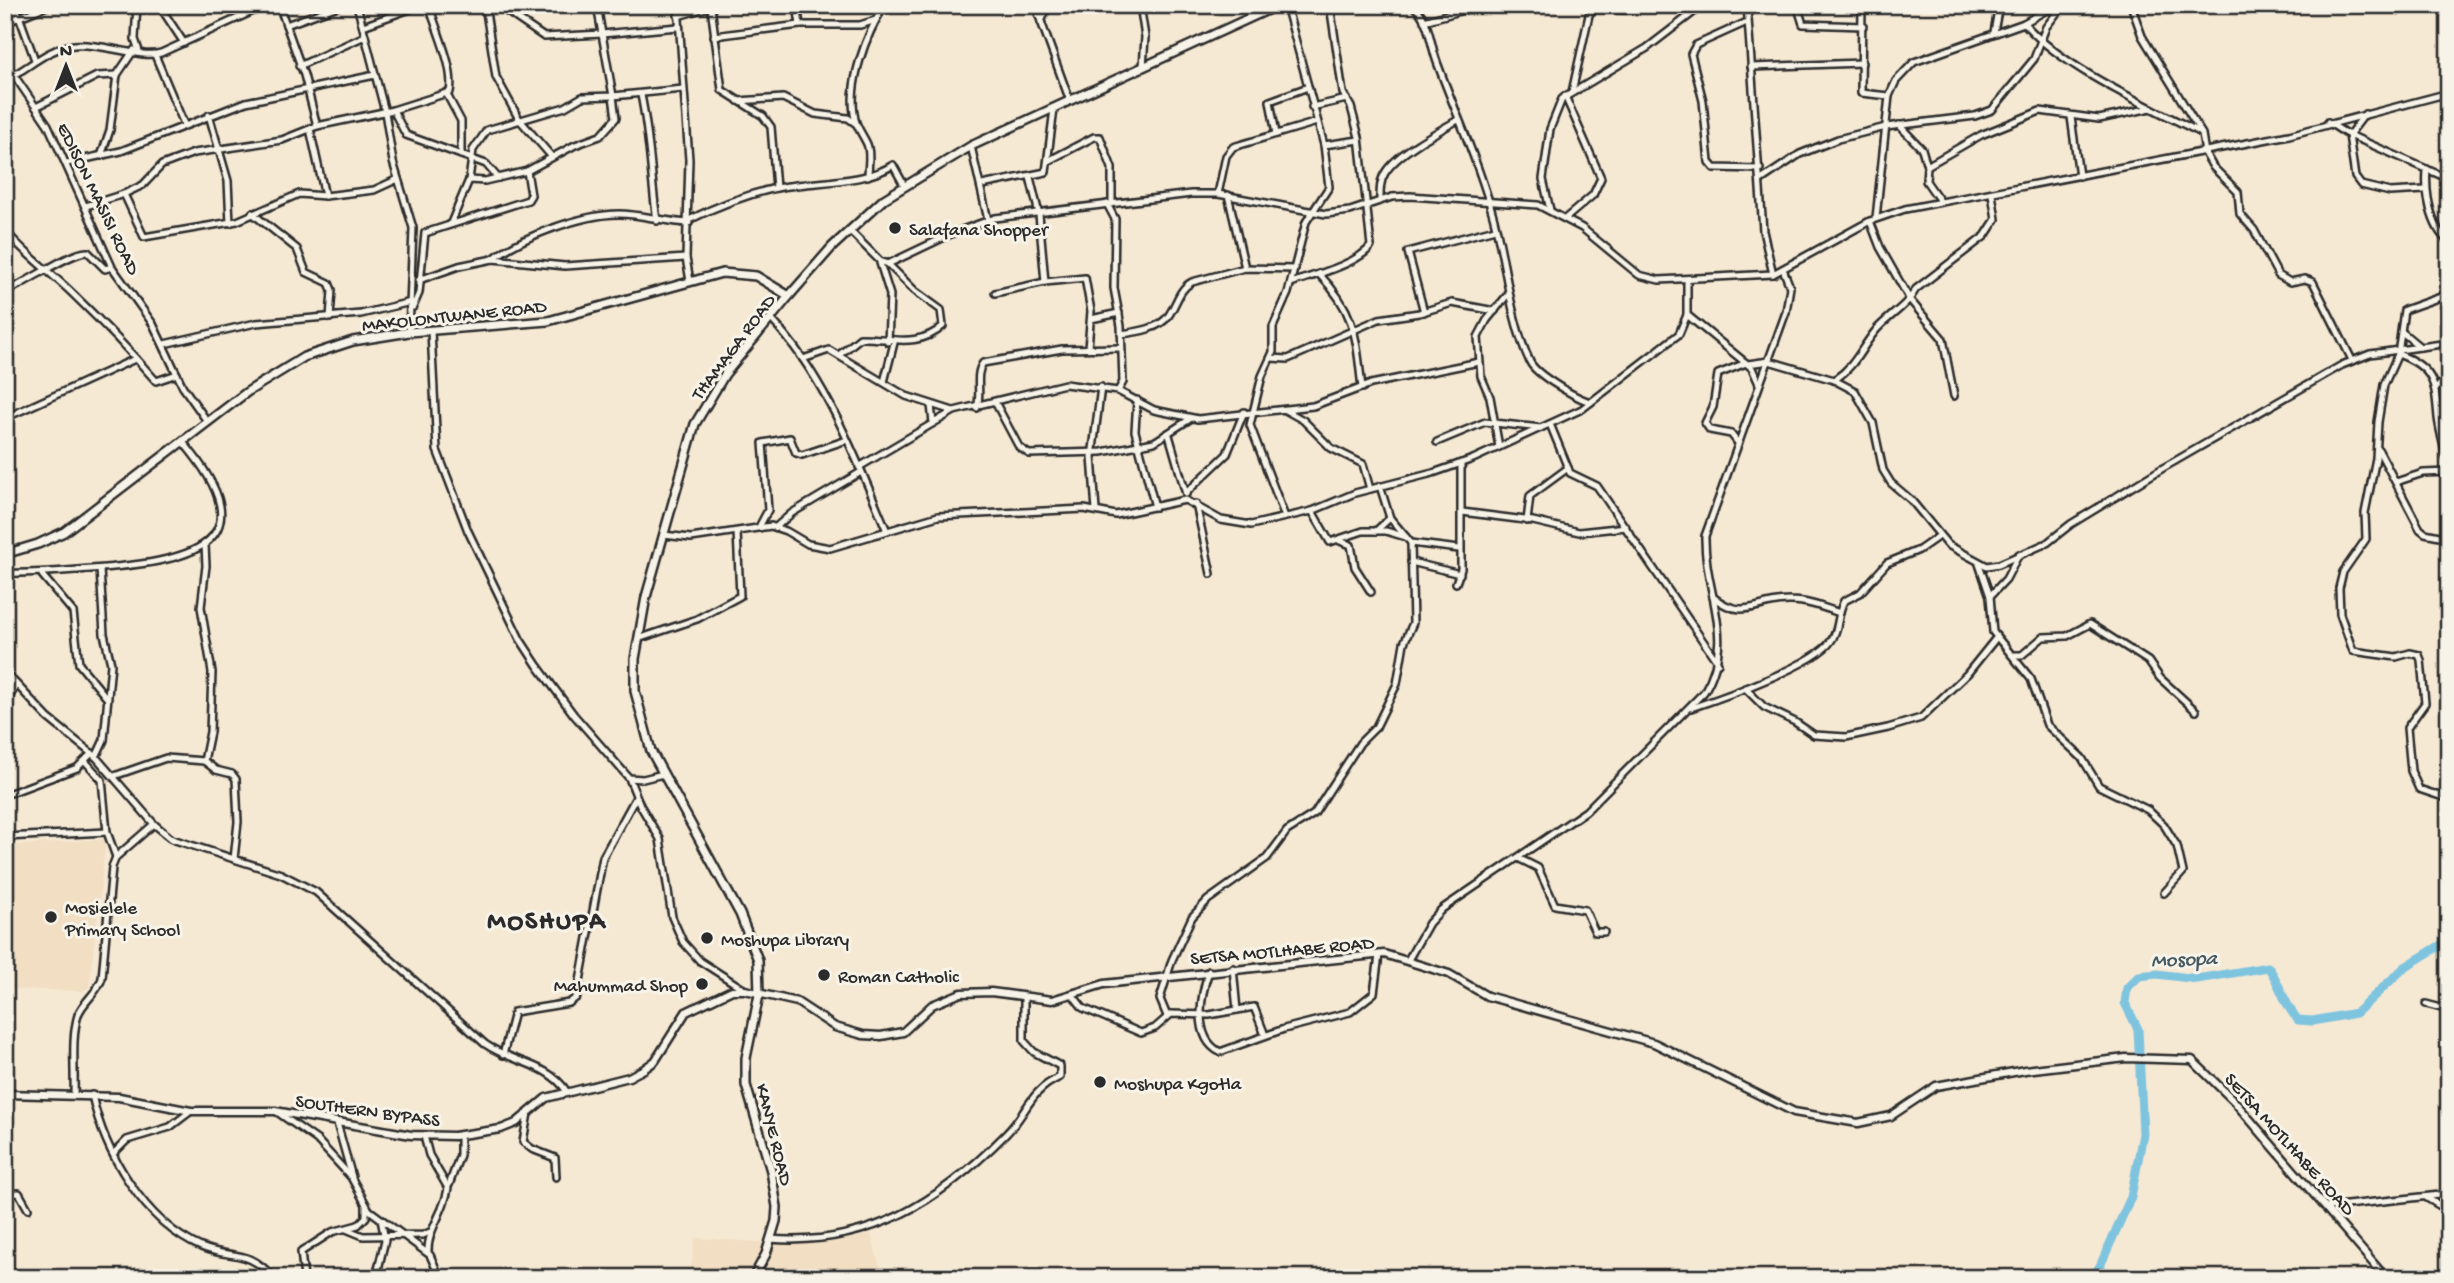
<svg xmlns="http://www.w3.org/2000/svg" width="2454" height="1283" font-family="'Gochi Hand',sans-serif">
	<style>
		.built { fill: #f1dec3 }
		.lines { fill: none; stroke-linecap: round; stroke-linejoin: round }
		.river { stroke: #7fc4df; stroke-width: 9 }
		.minor-casing { stroke: #2b2b2b; stroke-width: 10 }
		.tertiary-casing { stroke: #2b2b2b; stroke-width: 11 }
		.secondary-casing { stroke: #2b2b2b; stroke-width: 12 }
		.minor { stroke: #f7f3e8; stroke-width: 5 }
		.tertiary { stroke: #f7f3e8; stroke-width: 6 }
		.secondary { stroke: #f7f3e8; stroke-width: 7 }
		.poi-dot { fill: #2b2b2b; stroke: #f7f3e8; stroke-width: 2.5 }
		.labels { text-anchor: middle; stroke-width: 6; stroke-linejoin: round; paint-order: stroke }
		.street-label { font-size: 19px; fill: #2b2b2b; stroke: #f7f3e8 }
		.poi-label { font-size: 19px; fill: #2b2b2b; stroke: #f7f3e8; text-anchor: start }
		.water-label { font-size: 21px; font-style: italic; fill: #445961; stroke: #f7f3e8 }
		.district-label { font-size: 26px; font-weight: bold; letter-spacing: 2px; fill: #2b2b2b; stroke: #f7f3e8 }
	</style>
	<rect width="100%" height="100%" fill="#f6e9d4"/>
	<filter id="ink" filterUnits="userSpaceOnUse"><feTurbulence type="fractalNoise" baseFrequency=".0143" numOctaves="2"/><feDisplacementMap in="SourceGraphic" scale="14" xChannelSelector="R" yChannelSelector="G"/><feConvolveMatrix kernelMatrix="1 2 1 2 8 2 1 2 1" color-interpolation-filters="sRGB"/></filter>
	<g filter="url(#ink)">
		<g class="built">
			<polygon points="106,839 89,988 82,991 5,989 5,846"/>
			<polygon points="871,1234 883,1278 690,1278 695,1238 806,1245"/>
		</g>
		<g class="lines">
			<path class="river" d="M2092,1278L2100,1266L2131,1197L2143,1134L2138,1029L2125,1003L2127,988L2139,976L2157,974L2197,979L2268,967C2281,984 2283,1004 2298,1020L2313,1021L2356,1013L2405,967L2449,940"/>
			<g class="minor-casing">
				<g id="minor">
					<polyline points="15,5 35,60"/>
					<polyline points="137,5 135,39 139,51"/>
					<polyline points="159,5 184,43"/>
					<polyline points="279,5 304,75 317,126"/>
					<polyline points="357,5 385,112 393,162 413,228 409,332"/>
					<polyline points="485,5 496,77 519,119 552,157"/>
					<polyline points="597,5 602,34 678,27"/>
					<polyline points="678,5 689,160 686,258 690,281"/>
					<polyline points="797,5 800,25"/>
					<polyline points="1035,5 1070,101"/>
					<polyline points="1140,5 1145,37 1143,67"/>
					<path d="M1411,5C1429,14 1430,44 1437,62C1455,112 1478,160 1492,212C1506,260 1509,318 1530,362C1536,375 1578,399 1591,402"/>
					<polyline points="1747,5 1763,231 1773,274"/>
					<polyline points="1797,5 1803,24 1863,26"/>
					<polyline points="1862,5 1861,93 1889,96"/>
					<polyline points="2131,5 2142,36 2202,134 2205,153 2213,167 2238,192 2240,214 2254,230 2278,275 2290,282 2305,279 2313,282 2352,360"/>
					<polyline points="711,7 722,90 763,116 771,127 776,188"/>
					<polyline points="1593,8 1625,10 1638,5"/>
					<polyline points="678,16 712,6"/>
					<polyline points="1424,21 1482,5"/>
					<polyline points="1041,22 1048,5"/>
					<polyline points="1747,22 1696,45 1691,54 1703,101 1709,162 1714,168 1760,169"/>
					<polyline points="5,23 49,5"/>
					<path d="M2024,23C2062,68 2148,106 2201,133"/>
					<polyline points="286,25 341,5"/>
					<polyline points="363,26 421,5"/>
					<polyline points="1994,32 1999,5"/>
					<polyline points="714,36 800,25 860,25 876,20"/>
					<polyline points="155,55 184,124"/>
					<polyline points="5,62 48,125 112,267 153,324 183,387 207,421"/>
					<polyline points="299,66 365,36"/>
					<polyline points="1751,67 1862,63"/>
					<path d="M5,80C28,69 47,48 74,45C100,42 140,59 161,53L267,5"/>
					<polyline points="1572,92 1589,15 1595,5"/>
					<polyline points="446,93 461,121 461,155"/>
					<path d="M641,95C650,137 651,178 657,221"/>
					<polyline points="1565,96 1601,178 1593,195 1566,218"/>
					<polyline points="738,101 783,98 815,114 848,118 855,123"/>
					<polyline points="36,107 97,76 117,75"/>
					<polyline points="1312,107 1347,99"/>
					<polyline points="393,110 406,135 486,164 498,178"/>
					<polyline points="2365,114 2349,135 2355,177 2361,185 2390,192 2425,190"/>
					<polyline points="209,115 228,181 230,223"/>
					<polyline points="2071,117 2079,176"/>
					<polyline points="2328,122 2345,133 2449,179"/>
					<polyline points="1899,125 1922,149 1927,166 1926,181 1940,201"/>
					<polyline points="310,129 325,196"/>
					<polyline points="1276,134 1270,101 1308,87"/>
					<polyline points="1324,145 1359,140"/>
					<polyline points="971,146 988,220"/>
					<polyline points="101,156 110,130 117,75 134,50"/>
					<polyline points="1048,161 1094,137 1100,137 1112,168 1112,204"/>
					<polyline points="67,163 121,151 246,102 375,75"/>
					<polyline points="1927,166 1981,135 2040,111 2099,119 2151,108"/>
					<path d="M2427,169C2425,192 2430,227 2449,242"/>
					<path d="M868,176C868,166 871,153 867,144C863,135 857,128 855,119C847,84 866,34 885,5"/>
					<polyline points="1030,177 1039,214 1045,282"/>
					<polyline points="469,180 473,150 487,130 565,107 582,97 613,96 602,34 544,37 497,5"/>
					<polyline points="1761,180 1800,154 1838,139 1886,127 1975,116 1992,110 2034,59 2046,27 2063,5"/>
					<polyline points="982,185 1046,172 1054,109"/>
					<polyline points="124,194 144,237 237,221 299,194 325,196 374,190 398,179"/>
					<polyline points="1218,194 1226,156 1233,147 1317,122"/>
					<polyline points="1228,195 1245,268"/>
					<path d="M1380,200C1380,190 1380,181 1385,173C1397,153 1437,132 1458,120"/>
					<polyline points="1107,204 1115,219 1114,288 1121,326 1123,382 1118,391"/>
					<path d="M86,206L124,194L143,185L162,165L194,153L282,140L317,126L393,110L450,92C455,68 436,30 429,5"/>
					<polyline points="1550,210 1543,179 1550,129 1562,99 1647,48 1703,5"/>
					<polyline points="252,213 297,249 306,272 329,283 332,290 330,318"/>
					<polyline points="1876,218 1889,96 1896,81 1914,62 2024,23 2055,5"/>
					<path d="M689,220C717,206 745,195 776,188C810,181 865,184 893,165L904,185"/>
					<polyline points="1870,221 1880,247 1910,300 1943,339 1954,396"/>
					<polyline points="451,223 469,180 485,181 527,171 575,145 600,136 616,118 613,96 683,89"/>
					<path d="M5,230C25,255 51,272 73,294C102,322 130,351 156,381L177,374"/>
					<polyline points="849,230 880,261 888,264 951,234 995,218 1191,194 1218,194 1326,214 1350,211 1392,197 1410,196 1538,205 1582,228 1639,275 1659,280 1773,274 1870,221 1905,209 2289,135 2449,93"/>
					<path d="M493,259C520,237 583,214 619,214C642,214 665,222 689,223"/>
					<polyline points="880,263 890,295 888,342"/>
					<path d="M1319,274C1356,312 1356,337 1362,388"/>
					<polyline points="419,280 459,266 493,259 565,266 686,258"/>
					<path d="M1291,283C1312,276 1358,264 1371,246L1359,137L1351,107L1343,93L1330,5"/>
					<path d="M5,292C25,284 73,250 88,252L105,269L112,267"/>
					<polyline points="995,293 1045,282 1085,278 1091,311 1088,348"/>
					<path d="M2449,294L2404,310L2398,354C2435,368 2435,383 2438,418C2440,434 2445,451 2449,466"/>
					<polyline points="413,307 419,293 425,233 528,200 531,195 527,171"/>
					<polyline points="1424,312 1408,252 1495,229"/>
					<polyline points="1687,315 1752,368 1759,384"/>
					<path d="M771,319C826,377 856,459 887,531"/>
					<polyline points="1091,319 1119,313"/>
					<polyline points="431,331 437,450 468,531 520,639 537,665 574,715 629,778 643,779 663,774"/>
					<polyline points="2402,332 2420,347"/>
					<path d="M1121,334C1137,332 1160,329 1169,315C1177,303 1179,289 1192,282L1245,268L1295,269"/>
					<polyline points="164,344 256,323 361,314 411,302"/>
					<polyline points="2398,354 2384,385 2378,422 2376,458 2365,513 2366,539 2343,572 2339,588 2340,614 2353,651 2396,657 2410,653 2419,655 2421,660 2425,703 2407,728 2411,771 2419,789 2449,799"/>
					<path d="M839,355L860,338C889,337 918,349 943,326L941,310L915,291L888,264"/>
					<polyline points="1271,358 1288,359 1379,319 1419,313 1452,303 1495,311"/>
					<polyline points="803,359 829,350 906,396 953,411"/>
					<polyline points="1748,364 1769,361 1834,380 1855,391 1873,423 1883,470 1891,483 1911,500 1948,545 1987,566 1999,564 2047,543 2071,524 2163,468 2342,365 2370,354 2449,343"/>
					<path d="M1834,380C1857,365 1860,349 1877,329C1890,315 1907,306 1916,289L1985,236L1996,219L1992,194"/>
					<polyline points="884,382 894,343"/>
					<polyline points="2437,388 2449,375"/>
					<polyline points="1137,400 1135,431 1155,507"/>
					<polyline points="995,402 1019,447 1029,454 1102,452 1154,442 1190,419"/>
					<polyline points="931,405 933,423"/>
					<path d="M977,408C982,393 974,375 983,363L1062,349L1121,348"/>
					<polyline points="1285,410 1303,420 1331,448 1363,464 1370,489"/>
					<polyline points="5,418 135,359"/>
					<polyline points="1550,424 1570,473 1597,486 1718,663"/>
					<polyline points="1169,435 1186,494"/>
					<polyline points="1437,442 1485,422 1541,428"/>
					<polyline points="1738,443 1731,434 1710,430 1705,423 1713,407 1718,374 1746,363"/>
					<polyline points="1499,447 1490,397 1481,376 1478,337 1487,320 1509,293"/>
					<polyline points="2378,449 2420,529 2425,533 2449,538"/>
					<polyline points="859,467 954,411 1065,384 1118,391 1154,410 1198,419 1313,406 1371,384 1479,362"/>
					<polyline points="2396,482 2423,473 2449,472"/>
					<polyline points="1186,493 1227,454 1244,412"/>
					<polyline points="1196,504 1211,574"/>
					<polyline points="1096,510 1092,457 1101,387"/>
					<polyline points="1312,511 1330,542 1363,531 1386,531 1406,537"/>
					<polyline points="1462,512 1533,521 1579,532 1626,527"/>
					<polyline points="1285,517 1250,425 1262,376 1273,352 1273,327 1288,293 1306,222 1329,187 1324,145 1286,5"/>
					<polyline points="1527,521 1530,496 1568,468"/>
					<polyline points="759,527 768,510 763,443 790,438 796,453 802,455 847,440"/>
					<polyline points="776,527 792,513 861,472"/>
					<polyline points="1376,531 1390,518"/>
					<polyline points="663,535 691,538 771,526 786,531 808,544 830,548 938,516 1084,509 1116,515 1185,500 1221,520 1251,525 1312,511 1355,493 1433,473 1473,459 1582,409 1679,334 1687,315 1687,280"/>
					<polyline points="1340,541 1351,545 1355,567 1371,592"/>
					<polyline points="1411,543 1459,549"/>
					<polyline points="1411,562 1460,574"/>
					<polyline points="1979,564 1990,596 1993,632 2031,679 2047,725 2082,758 2099,786 2148,810 2164,825 2177,846 2183,872 2164,893"/>
					<path d="M5,573C35,574 62,571 91,569C185,562 274,548 182,441"/>
					<polyline points="42,575 73,612 79,664 106,697"/>
					<polyline points="1456,583 1461,569 1461,463"/>
					<polyline points="1990,596 2006,579 2019,554"/>
					<path d="M1713,597C1745,622 1756,600 1791,601C1808,601 1825,608 1840,613"/>
					<polyline points="638,639 697,619 740,596 737,532"/>
					<polyline points="2013,655 2022,655 2043,637 2067,636 2090,624 2148,661 2160,678 2196,711"/>
					<path d="M5,672L48,718L96,757L154,824L172,839L281,874L316,892L485,1044C512,1063 549,1063 567,1092"/>
					<polyline points="1745,688 1764,707 1795,722 1814,735 1846,737 1888,728 1921,718 1967,674 1996,638"/>
					<polyline points="5,705 16,685"/>
					<path d="M1691,708C1721,698 1815,665 1831,641C1840,629 1837,613 1844,601L1860,593L1887,563L1919,550L1939,536"/>
					<polyline points="96,757 104,740 111,664 104,634 100,569"/>
					<polyline points="85,761 102,780 107,832 116,857"/>
					<polyline points="204,761 216,770 232,774 236,779 238,822 234,859"/>
					<polyline points="114,776 166,758 204,761 210,732 212,672 201,607 206,566 205,545"/>
					<polyline points="629,778 640,805 660,839 672,917 683,942 700,961 745,990"/>
					<polyline points="5,795 77,768 92,753"/>
					<polyline points="5,837 107,832"/>
					<polyline points="1518,858 1538,868 1555,905 1585,910 1595,932 1604,932"/>
					<path d="M1408,960L1429,923L1442,909L1586,811L1704,692C1737,637 1704,594 1705,536L1786,312L1790,287L1783,269"/>
					<polyline points="1233,968 1237,1010"/>
					<path d="M1209,971C1201,994 1192,1038 1220,1052L1284,1029L1350,1012L1374,993L1379,955"/>
					<polyline points="1072,994 1083,1008 1141,1033 1155,1028 1171,1014 1209,1015 1254,1007 1265,1035"/>
					<polyline points="2426,1004 2449,1010"/>
					<polyline points="1167,1016 1160,999 1172,960 1192,917 1208,900 1267,858 1287,831 1314,814 1360,743 1376,727 1397,684 1404,643 1413,623 1411,543 1390,518 1380,486"/>
					<polyline points="503,1055 514,1012 569,1003 577,997 603,857 636,797"/>
					<path d="M74,1094C75,1069 71,1038 78,1015C83,1001 98,993 102,978L112,867L116,857L154,824"/>
					<path d="M92,1095C104,1152 144,1222 201,1247C233,1260 246,1247 274,1278"/>
					<polyline points="277,1112 317,1140 351,1177 369,1210 430,1255 440,1278"/>
					<polyline points="528,1113 523,1142 532,1149 555,1158 556,1177"/>
					<polyline points="337,1123 352,1177"/>
					<path d="M424,1136L429,1155L448,1188C445,1212 427,1229 428,1253"/>
					<polyline points="115,1152 127,1140 170,1127 191,1111"/>
					<polyline points="449,1185 460,1155 460,1135"/>
					<polyline points="5,1194 19,1193 28,1209"/>
					<polyline points="2427,1198 2449,1211"/>
					<polyline points="2328,1207 2449,1194"/>
					<polyline points="346,1229 363,1236 423,1235 430,1232"/>
					<path d="M770,1239C869,1247 940,1201 1006,1134C1028,1112 1029,1091 1060,1077V1066L1034,1052L1024,1041V997"/>
					<polyline points="304,1278 301,1252 332,1232 358,1225 366,1217 366,1206"/>
					<polyline points="376,1278 385,1240 381,1219"/>
				</g>
			</g>
			<g class="tertiary-casing">
				<polyline id="tertiary" points="5,1094 119,1097 191,1111 275,1111 411,1135 454,1136 501,1129 516,1123 546,1098 629,1077 644,1069 655,1061 686,1012 732,990 745,990 797,1002 835,1027 863,1035 881,1036 903,1032 932,1005 961,993 991,992 1052,1000 1104,984 1384,954 1449,974 1487,996 1654,1043 1794,1112 1858,1123 1891,1116 1936,1086 2025,1070 2126,1058 2192,1060 2233,1100 2386,1278"/>
			</g>
			<g class="secondary-casing">
				<g id="secondary">
					<polyline points="5,554 38,544 64,532 247,392 304,357 353,341 409,332 548,321 722,273 756,276 789,296"/>
					<polyline points="753,1278 766,1254 776,1221 777,1207 771,1171 746,1085 746,1058 759,995 758,960 740,914 651,751 635,691 635,659 646,597 695,424 725,374 789,296 832,247 884,199 971,146 1278,5"/>
				</g>
			</g>
			<use href="#minor" class="minor"/>
			<use href="#tertiary" class="tertiary"/>
			<use href="#secondary" class="secondary"/>
		</g>
	</g>
	<g class="poi-dot">
		<circle cx="895" cy="228" r="7"/>
		<circle cx="51" cy="917" r="7"/>
		<circle cx="707" cy="938" r="7"/>
		<circle cx="824" cy="975" r="7"/>
		<circle cx="702" cy="984" r="7"/>
		<circle cx="1100" cy="1082" r="7"/>
	</g>
	<g class="labels">
		<g class="street-label">
			<text transform="translate(100 198) rotate(64)" y="7">EDISON MASISI ROAD</text>
			<text transform="translate(454 314) rotate(-6)" y="7">MAKOLONTWANE ROAD</text>
			<text transform="translate(732 346) rotate(-53)" y="7">THAMAGA ROAD</text>
			<text transform="translate(1282 949) rotate(-5)" y="7">SETSA MOTLHABE ROAD</text>
			<text transform="translate(368 1109) rotate(8)" y="7">SOUTHERN BYPASS</text>
			<text transform="translate(776 1134) rotate(76)" y="7">KANYE ROAD</text>
			<text transform="translate(2291 1143) rotate(48)" y="7">SETSA MOTLHABE ROAD</text>
		</g>
		<g class="poi-label">
			<text x="909" y="235">Salafana Shopper</text>
			<text x="65" y="913">Mosielele<tspan x="65" dy="22">Primary School</tspan></text>
			<text x="721" y="945">Moshupa Library</text>
			<text x="838" y="982">Roman Catholic</text>
			<text x="688" y="991" text-anchor="end">Mahummad Shop</text>
			<text x="1114" y="1089">Moshupa Kgotla</text>
		</g>
		<g class="water-label">
			<text transform="translate(2184 958) rotate(-2)" y="7">Mosopa</text>
		</g>
		<g class="district-label">
			<text x="547" y="928">MOSHUPA</text>
		</g>
	</g>
	<rect width="2454" height="1283" fill="none" stroke="#f7f3e8" stroke-width="28"/>
	<rect x="14" y="14" width="2426" height="1255" fill="none" stroke="#2b2b2b" stroke-width="2.5" filter="url(#ink)"/>
	<g transform="translate(66 66)" stroke="#f7f3e8" stroke-width="5" paint-order="stroke">
	<path d="M0-5L12 26L0 18L-12 26Z" fill="#2b2b2b"/>
	<text y="-10" font-size="19" font-weight="bold" text-anchor="middle" fill="#2b2b2b">N</text>
	</g>
</svg>
